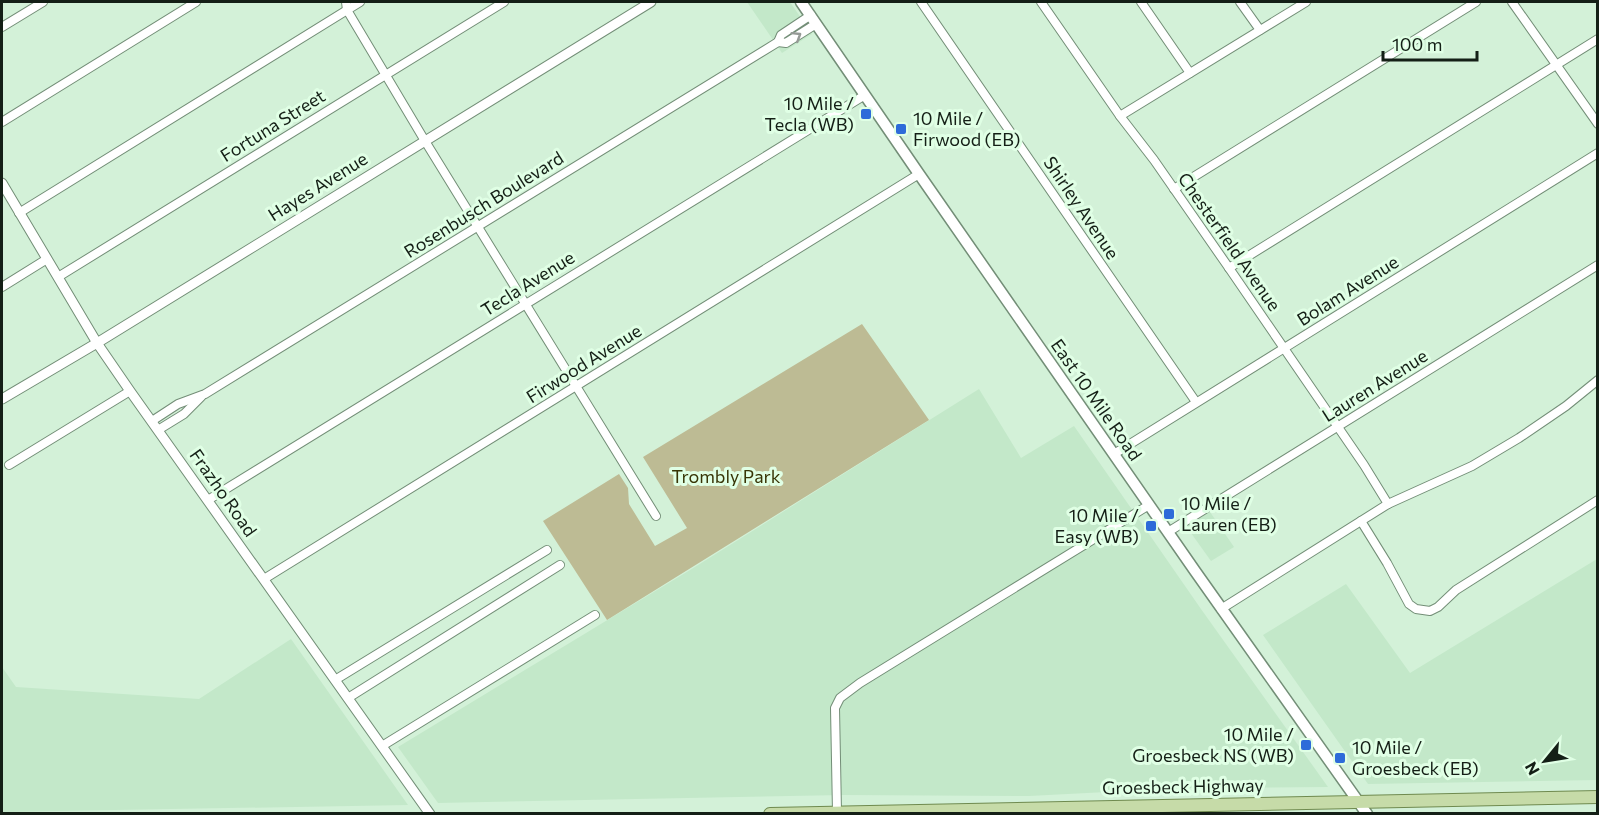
<svg xmlns="http://www.w3.org/2000/svg" width="1599" height="815" font-family="Commissioner,sans-serif">
	<style>
		.built { fill: #c3e8c9 }
		.green { fill: #bdbb94 }
		.lines { fill: none; stroke-linecap: round; stroke-linejoin: round }
		.minor-casing { stroke: #738e77; stroke-width: 10 }
		.tertiary-casing { stroke: #738e77; stroke-width: 11 }
		.secondary-casing { stroke: #738e77; stroke-width: 13 }
		.primary-casing { stroke: #6f8a4f; stroke-width: 14 }
		.minor { stroke: #fff; stroke-width: 8 }
		.tertiary { stroke: #fff; stroke-width: 9 }
		.secondary { stroke: #fff; stroke-width: 10 }
		.primary { stroke: #c6dba8; stroke-width: 12 }
		.oneway { stroke: #959a96 }
		.poi-dot { fill: #2e6bd9; stroke: #e0ffe5; stroke-width: 2 }
		.labels { text-anchor: middle; stroke-width: 6; stroke-linejoin: round; paint-order: stroke }
		.poi-label { font-size: 18px; fill: #141f16; stroke: #e0ffe5; text-anchor: end }
		.street-label { font-size: 18px; fill: #141f16; stroke: #e0ffe5 }
		.park-label { font-size: 18px; fill: #373405; stroke: #e0ffe5 }
	</style>
	<rect width="100%" height="100%" fill="#d3f1d8"/>
	<g class="built">
		<polygon points="747,2 790,2 812,34 782,53"/>
		<polygon points="979,389 1021,458 1074,426 1201,609 1328,787 1184,788 1029,796 844,795 438,803 398,747 690,570"/>
		<polygon points="1210,512 1234,547 1211,561 1186,526"/>
		<polygon points="1597,559 1597,780 1368,784 1263,635 1346,584 1410,673"/>
		<polygon points="291,639 408,805 2,812 2,667 16,687 199,699"/>
	</g>
	<polygon class="green" points="862,324 929,420 607,620 543,521 619,474 628,488 629,504 655,546 687,528 643,457"/>
	<g class="lines">
		<g class="minor-casing">
			<g id="minor">
				<polyline points="346,2 347,10 425,141 656,516"/>
				<polyline points="921,2 1196,402"/>
				<polyline points="1041,2 1120,116 1154,160 1229,268 1364,465 1388,504"/>
				<polyline points="1141,2 1190,73"/>
				<polyline points="1240,2 1260,30"/>
				<polyline points="1512,2 1598,124"/>
				<polyline points="811,15 781,35 778,42 786,43 816,24"/>
				<polyline points="2,27 43,2"/>
				<polyline points="1120,116 1306,2"/>
				<polyline points="2,122 196,2"/>
				<polyline points="1174,189 1476,2"/>
				<polyline points="19,213 360,2"/>
				<polyline points="1229,268 1598,39"/>
				<polyline points="58,277 504,2"/>
				<polyline points="2,287 47,259"/>
				<polyline points="152,421 178,404 205,394 778,42"/>
				<polyline points="158,430 184,414 201,397"/>
				<polyline points="1114,454 1598,153"/>
				<polyline points="9,465 130,391"/>
				<polyline points="208,500 865,95"/>
				<polyline points="1361,521 1387,563 1409,604 1416,609 1430,611 1438,607 1456,590 1598,500"/>
				<polyline points="1168,532 1598,265"/>
				<polyline points="264,579 919,174"/>
				<polyline points="1221,609 1388,504 1472,466 1519,438 1566,406 1598,380"/>
				<polyline points="335,680 547,550"/>
				<polyline points="348,698 560,565"/>
				<polyline points="382,746 595,615"/>
				<polyline points="837,812 835,708 840,698 860,683 1149,505"/>
			</g>
		</g>
		<g class="tertiary-casing">
			<g id="tertiary">
				<polyline points="2,183 97,343 130,391 430,814"/>
				<polyline points="2,399 97,343 651,2"/>
			</g>
		</g>
		<g class="secondary-casing">
			<polyline id="secondary" points="801,2 919,174 1195,571 1367,814"/>
		</g>
		<g class="primary-casing">
			<polyline id="primary" points="770,814 1598,797"/>
		</g>
		<use href="#minor" class="minor"/>
		<use href="#tertiary" class="tertiary"/>
		<use href="#secondary" class="secondary"/>
		<use href="#primary" class="primary"/>
	</g>
	<defs><path id="oneway-chevron" d="M-2-3.5L2.5 0L-2 3.5" fill="none" stroke-width="1.6" stroke-linecap="round" stroke-linejoin="round" transform="scale(1.5)"/></defs>
	<use class="oneway" href="#oneway-chevron" transform="translate(797 36) rotate(-32)"/>
	<g class="poi-dot">
		<rect x="860" y="108" width="12" height="12" rx="3"/>
		<rect x="895" y="123" width="12" height="12" rx="3"/>
		<rect x="1163" y="508" width="12" height="12" rx="3"/>
		<rect x="1145" y="520" width="12" height="12" rx="3"/>
		<rect x="1300" y="739" width="12" height="12" rx="3"/>
		<rect x="1334" y="752" width="12" height="12" rx="3"/>
	</g>
	<g class="labels">
		<g class="poi-label">
			<text x="854" y="110">10 Mile /<tspan x="854" dy="21">Tecla (WB)</tspan></text>
			<text x="913" y="125" text-anchor="start">10 Mile /<tspan x="913" dy="21">Firwood (EB)</tspan></text>
			<text x="1181" y="510" text-anchor="start">10 Mile /<tspan x="1181" dy="21">Lauren (EB)</tspan></text>
			<text x="1139" y="522">10 Mile /<tspan x="1139" dy="21">Easy (WB)</tspan></text>
			<text x="1294" y="741">10 Mile /<tspan x="1294" dy="21">Groesbeck NS (WB)</tspan></text>
			<text x="1352" y="754" text-anchor="start">10 Mile /<tspan x="1352" dy="21">Groesbeck (EB)</tspan></text>
		</g>
		<g class="street-label">
			<text transform="translate(273 126) rotate(-32)" y="6">Fortuna Street</text>
			<text transform="translate(318 187) rotate(-32)" y="6">Hayes Avenue</text>
			<text transform="translate(484 205) rotate(-32)" y="6">Rosenbusch Boulevard</text>
			<text transform="translate(1081 208) rotate(56)" y="6">Shirley Avenue</text>
			<text transform="translate(1229 242) rotate(55)" y="6">Chesterfield Avenue</text>
			<text transform="translate(528 284) rotate(-32)" y="6">Tecla Avenue</text>
			<text transform="translate(1348 291) rotate(-32)" y="6">Bolam Avenue</text>
			<text transform="translate(584 364) rotate(-32)" y="6">Firwood Avenue</text>
			<text transform="translate(1375 386) rotate(-32)" y="6">Lauren Avenue</text>
			<text transform="translate(1096 400) rotate(55)" y="6">East 10 Mile Road</text>
			<text transform="translate(223 493) rotate(55)" y="6">Frazho Road</text>
			<text transform="translate(1183 787) rotate(-1)" y="6">Groesbeck Highway</text>
		</g>
		<g class="park-label">
			<text x="726" y="483">Trombly Park</text>
		</g>
	</g>
	<rect width="1599" height="815" fill="none" stroke="#141f16" stroke-width="6"/>
	<g transform="translate(1545 761) rotate(240)" stroke="#e0ffe5" stroke-width="4.5" paint-order="stroke">
	<path d="M0-4.5L10 22L0 15L-10 22Z" fill="#141f16"/>
	<text y="-9" font-size="16" font-weight="bold" text-anchor="middle" fill="#141f16">N</text>
	</g>
	<path d="M1383 51v9h94v-9" fill="none" stroke="#141f16" stroke-width="3"/>
	<text x="1392" y="51" font-size="18" fill="#141f16" stroke="#e0ffe5" stroke-width="4.5" paint-order="stroke">100 m</text>
</svg>
